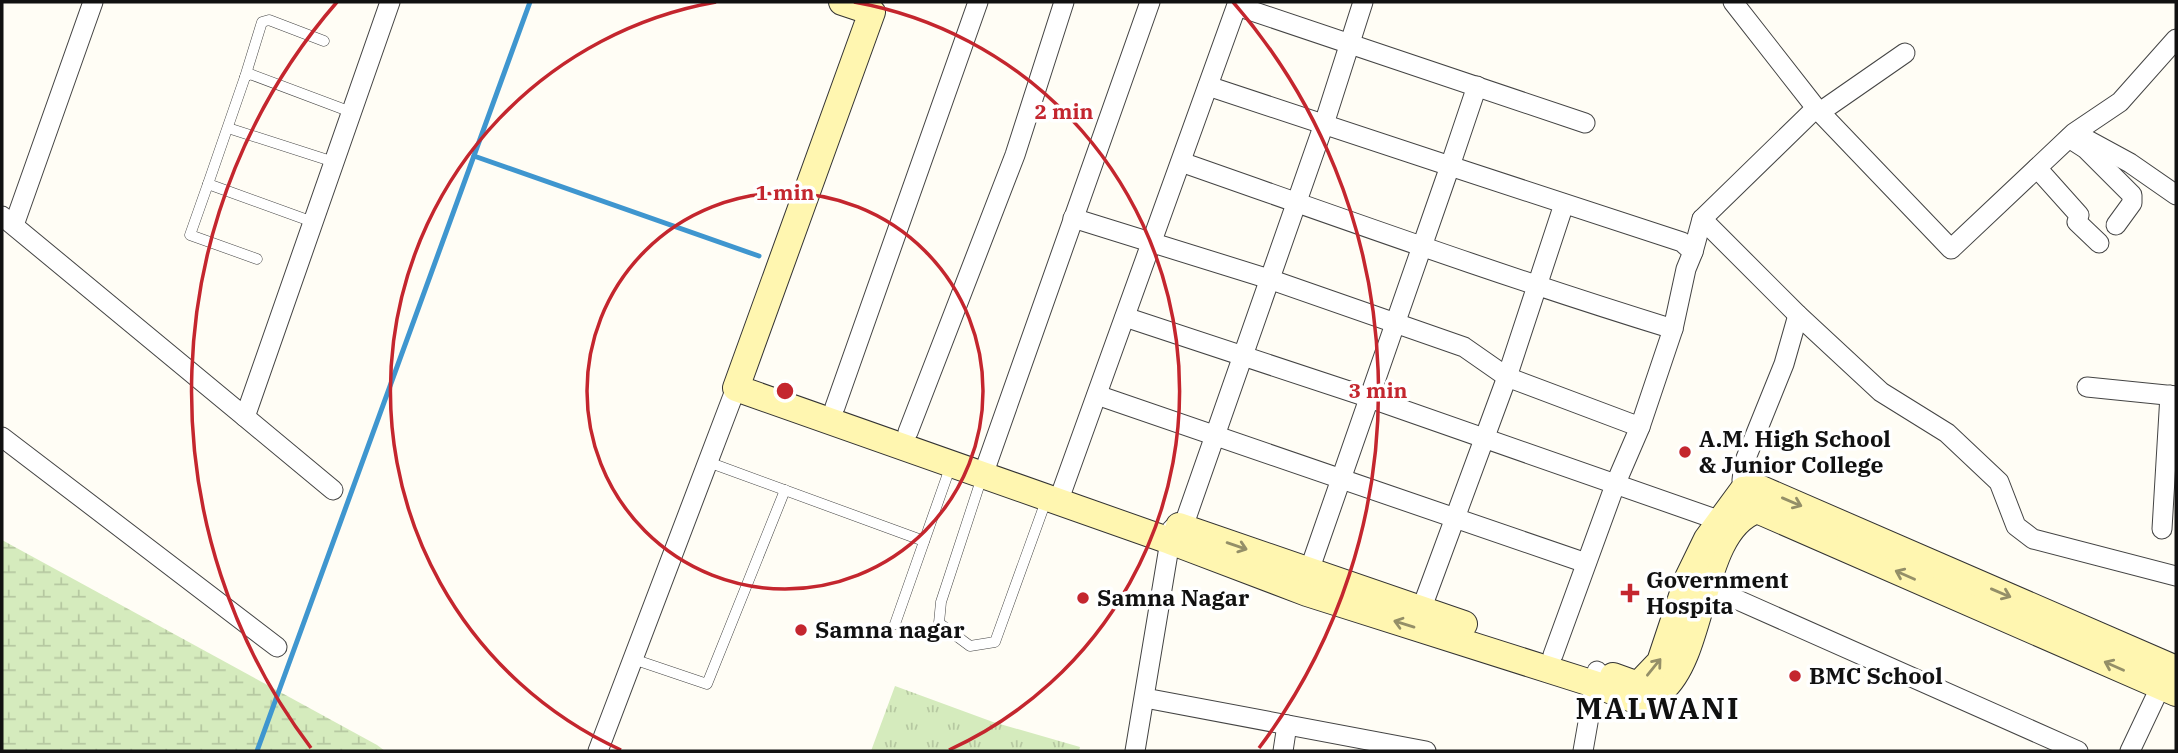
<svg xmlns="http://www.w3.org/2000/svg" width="2178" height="753" font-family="'IBM Plex Serif',serif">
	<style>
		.wetland { fill: url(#wetland-marsh) }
		.park { fill: url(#park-tufts) }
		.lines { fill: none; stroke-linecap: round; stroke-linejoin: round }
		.stream { stroke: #3f96cf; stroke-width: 5 }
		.lane-casing { stroke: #444; stroke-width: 11 }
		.street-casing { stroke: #444; stroke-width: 21 }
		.secondary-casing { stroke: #333; stroke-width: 28 }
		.lane { stroke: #fff; stroke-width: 10 }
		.street { stroke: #fff; stroke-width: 19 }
		.secondary { stroke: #fff6b0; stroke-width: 26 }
		.oneway { stroke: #948f68 }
		.ring { fill: none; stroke: #c4262e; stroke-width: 3.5 }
		.poi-dot { fill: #c4262e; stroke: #fff; stroke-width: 2.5 }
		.labels { text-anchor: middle; stroke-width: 7; stroke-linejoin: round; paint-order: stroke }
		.poi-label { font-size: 23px; font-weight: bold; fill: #111; stroke: #fff; text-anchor: start }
		.district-label { font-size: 30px; font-weight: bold; letter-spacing: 2px; fill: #111; stroke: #fff }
		.centre { fill: #c4262e; stroke: #fff; stroke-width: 3.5 }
		.ring-label { font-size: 21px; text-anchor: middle; font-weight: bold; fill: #c4262e; stroke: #fff; stroke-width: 7; stroke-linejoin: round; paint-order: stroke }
	</style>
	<defs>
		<pattern id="wetland-marsh" width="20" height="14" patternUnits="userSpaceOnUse" patternTransform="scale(1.75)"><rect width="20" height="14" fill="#d5ebbd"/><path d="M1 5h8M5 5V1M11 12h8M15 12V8" fill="none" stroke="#b6c8a1"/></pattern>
		<pattern id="park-tufts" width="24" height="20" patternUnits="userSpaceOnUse" patternTransform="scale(1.75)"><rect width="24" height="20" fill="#d5ebbd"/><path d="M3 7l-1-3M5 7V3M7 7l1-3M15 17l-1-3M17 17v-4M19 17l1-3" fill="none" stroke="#b6c8a1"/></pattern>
	</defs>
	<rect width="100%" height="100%" fill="#fffdf5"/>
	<polygon class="wetland" points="2,540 377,745 385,751 2,751"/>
	<polygon class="park" points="895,686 993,722 1080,747 1079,751 871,751"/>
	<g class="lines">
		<g class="stream">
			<polyline points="474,156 759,256"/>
			<polyline points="257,751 530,2"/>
		</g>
		<g class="lane-casing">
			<g id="lane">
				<polyline points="245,77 262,22 269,20 324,41"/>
				<polyline points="228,128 334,162"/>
				<polyline points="208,184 245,77 250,74 351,112"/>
				<polyline points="257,259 190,235 208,184 313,222"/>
				<polyline points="708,462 924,541"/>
				<polyline points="982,477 941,602 939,623 970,646 995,642 1047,498"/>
				<polyline points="895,624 951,465"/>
				<polyline points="633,659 707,684 785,490"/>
			</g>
		</g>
		<g class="street-casing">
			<g id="street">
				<polyline points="1733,2 1816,108 1951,249 2074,133 2120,102 2176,39"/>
				<polyline points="1237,6 1585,123"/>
				<polyline points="1208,86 1450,166 1477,86"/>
				<polyline points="1820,112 1905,53"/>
				<polyline points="2069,138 2086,149 2132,195 2132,203 2116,225"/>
				<polyline points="2084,138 2130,163 2176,195"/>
				<path d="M1181,162C1344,219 1507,278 1673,329L1686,269L1693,252L1682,242L1450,166C1403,301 1356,436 1309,571"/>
				<polyline points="2037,168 2079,215 2077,222 2099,243"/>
				<polyline points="2,216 245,417 390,2"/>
				<polyline points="1073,218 1269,279 1464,347 1507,377 1640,427 1673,329"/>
				<polyline points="1702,219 1798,315 1881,392 1947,433 1999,482 2016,526 2033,539 2176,576"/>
				<polyline points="14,225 93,2"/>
				<polyline points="1693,252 1702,219 1816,108"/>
				<polyline points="1125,317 1358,394 1721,521"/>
				<polyline points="2087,387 2176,396"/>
				<polyline points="1097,395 1586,563"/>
				<polyline points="835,407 978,2"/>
				<polyline points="245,417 333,490"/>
				<polyline points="908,432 1015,155 1064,2"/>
				<polyline points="2,437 277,647"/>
				<polyline points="983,475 1150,2"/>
				<polyline points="1058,502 1238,2"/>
				<polyline points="1748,503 1742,480 1744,463 1784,364 1798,315"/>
				<polyline points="1183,527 1324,124 1363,2"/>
				<polyline points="2162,529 2170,395"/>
				<polyline points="1695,581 2078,751"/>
				<polyline points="1421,610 1507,377 1564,204"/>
				<polyline points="1553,655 1615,485 1640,427"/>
				<polyline points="1145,698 1426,751"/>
				<polyline points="598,751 736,388"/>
				<polyline points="1135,751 1172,529"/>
				<polyline points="1283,751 1287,725"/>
				<polyline points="1583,751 1597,671"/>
				<polyline points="2130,751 2165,677"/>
			</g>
		</g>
		<g class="secondary-casing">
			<g id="secondary">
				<path d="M842,2L872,12L736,388L1170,541L1307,593L1594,684L1638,701C1645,698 1656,695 1662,690C1706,652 1699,530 1757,510L2176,693"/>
				<polyline points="1179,526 1464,624"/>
				<polyline points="1613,676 1638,685 1660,662 1688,578 1707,539 1743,490 1759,488 2176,669"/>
			</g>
		</g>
		<use href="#lane" class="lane"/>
		<use href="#street" class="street"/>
		<use href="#secondary" class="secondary"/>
	</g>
	<defs><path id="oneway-shaft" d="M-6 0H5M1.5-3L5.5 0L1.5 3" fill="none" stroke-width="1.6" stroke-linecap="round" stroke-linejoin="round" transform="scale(1.75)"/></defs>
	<g class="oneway">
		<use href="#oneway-shaft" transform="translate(1792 502) rotate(23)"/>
		<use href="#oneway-shaft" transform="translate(1237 546) rotate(19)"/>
		<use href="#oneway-shaft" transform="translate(1905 575) rotate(-156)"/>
		<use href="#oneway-shaft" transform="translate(2001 593) rotate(23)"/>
		<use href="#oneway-shaft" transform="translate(1404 624) rotate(-163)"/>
		<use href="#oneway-shaft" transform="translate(2114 666) rotate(-156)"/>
		<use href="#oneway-shaft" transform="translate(1654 667) rotate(-51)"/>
	</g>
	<g class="ring">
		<circle cx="785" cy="391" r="198"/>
		<path d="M621 750A395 395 0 0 1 716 2M854 2A395 395 0 0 1 949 750"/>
		<path d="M311 748A593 593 0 0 1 337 2M1233 2A593 593 0 0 1 1259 748"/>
	</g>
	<g class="poi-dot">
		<circle cx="1685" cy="452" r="7"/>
		<path d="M1626.5 582.5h7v7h7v7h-7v7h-7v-7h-7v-7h7z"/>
		<circle cx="1083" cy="598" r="7"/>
		<circle cx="801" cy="630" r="7"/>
		<circle cx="1795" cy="676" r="7"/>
	</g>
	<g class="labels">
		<g class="poi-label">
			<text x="1699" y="447">A.M. High School<tspan x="1699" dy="26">&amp; Junior College</tspan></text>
			<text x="1646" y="588">Government<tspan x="1646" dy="26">Hospita</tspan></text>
			<text x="1097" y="606">Samna Nagar</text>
			<text x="815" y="638">Samna nagar</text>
			<text x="1809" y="684">BMC School</text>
		</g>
		<g class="district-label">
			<text x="1658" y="719">MALWANI</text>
		</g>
	</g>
	<circle cx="785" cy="391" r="10" class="centre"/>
	<g class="ring-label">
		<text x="1064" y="119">2 min</text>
		<text x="785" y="200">1 min</text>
		<text x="1378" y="398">3 min</text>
	</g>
	<rect width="2178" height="753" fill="none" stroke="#111111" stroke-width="7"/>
</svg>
